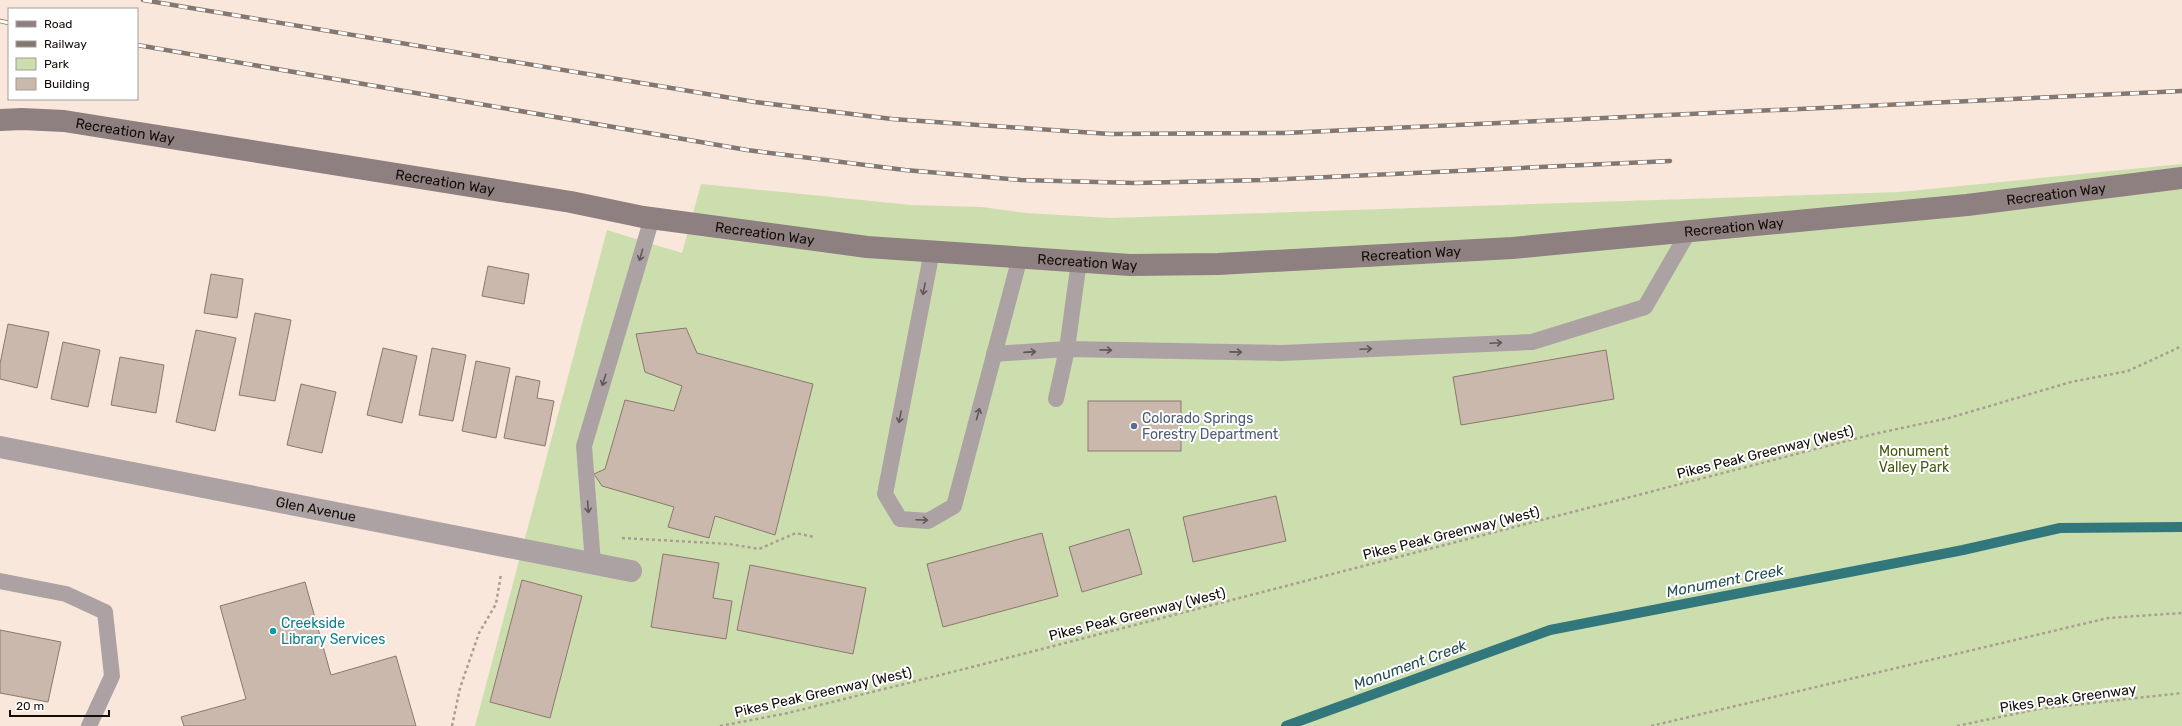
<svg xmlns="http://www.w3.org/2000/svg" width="2182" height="726" font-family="Rubik,sans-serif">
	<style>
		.green { fill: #cddeae }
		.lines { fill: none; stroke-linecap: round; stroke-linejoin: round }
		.stream { stroke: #32777c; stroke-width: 10 }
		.building { fill: #cbb8ac; stroke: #89786d }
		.path { stroke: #ac9d93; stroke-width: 2.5; stroke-dasharray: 3 3; stroke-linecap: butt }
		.lane { stroke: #aca2a4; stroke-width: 16 }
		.street { stroke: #aca2a4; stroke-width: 22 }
		.secondary { stroke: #8e7f81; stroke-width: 22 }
		.rail-casing { stroke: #84776f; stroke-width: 4.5 }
		.rail { stroke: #fff; stroke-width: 3; stroke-dasharray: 9; stroke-linecap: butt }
		.oneway { stroke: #605756 }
		.service-dot { fill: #5c6f8a; stroke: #fff; stroke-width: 1.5 }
		.culture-dot { fill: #0f9aa8; stroke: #fff; stroke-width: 1.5 }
		.labels { text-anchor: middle; stroke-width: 4; stroke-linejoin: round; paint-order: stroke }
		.street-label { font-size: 14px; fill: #130c08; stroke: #fff }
		.service-label { font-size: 14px; fill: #4e5e75; stroke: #fff; text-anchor: start }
		.park-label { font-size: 14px; fill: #465910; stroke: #fff }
		.culture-label { font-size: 14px; fill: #0d838f; stroke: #fff; text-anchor: start }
		.water-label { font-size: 15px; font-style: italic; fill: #224f52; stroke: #fff }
	</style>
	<rect width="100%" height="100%" fill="#fae7db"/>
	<polygon class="green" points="2182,164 2182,726 475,726 607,230 682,253 701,184 911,205 982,207 1026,213 1111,218 1899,192"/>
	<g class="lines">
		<polyline class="stream" points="1286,726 1550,630 1963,550 2060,528 2182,527"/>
	</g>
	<g class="building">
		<polygon points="488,266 529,274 524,304 482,296"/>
		<polygon points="211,274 243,279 237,318 204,313"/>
		<polygon points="255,313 291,320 275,401 239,395"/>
		<polygon points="8,324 49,332 37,388 0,379 0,364"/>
		<polygon points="686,328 697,353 813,384 775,535 715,516 709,538 668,527 674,507 602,486 594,474 605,469 625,400 674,411 682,386 645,372 636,334"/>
		<polygon points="196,330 236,338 215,431 176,422"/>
		<polygon points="63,342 100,350 88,407 51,399"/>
		<polygon points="383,348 417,356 402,423 367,415"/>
		<polygon points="432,348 466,355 453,421 419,415"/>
		<polygon points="1606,350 1614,399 1461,425 1453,377"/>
		<polygon points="120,357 164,365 156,413 111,405"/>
		<polygon points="476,361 510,368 496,438 462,431"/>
		<polygon points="516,376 540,381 537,398 554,401 545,446 504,438"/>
		<polygon points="301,384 336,392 322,453 287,445"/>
		<rect x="1088" y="401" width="93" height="50"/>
		<polygon points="1276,496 1286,541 1193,562 1183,517"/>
		<polygon points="1129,529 1142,574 1082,592 1069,547"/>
		<polygon points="1042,533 1058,596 943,627 927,564"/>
		<polygon points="663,554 719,563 713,598 732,601 726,639 651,627"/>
		<polygon points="750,565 866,588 853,654 737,630"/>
		<polygon points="522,580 582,596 550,718 490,702"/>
		<polygon points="305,582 331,675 396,656 416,726 184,726 181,717 246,699 220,606"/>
		<polygon points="0,630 61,642 48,702 0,693"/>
	</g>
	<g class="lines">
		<g class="path">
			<polyline points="622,538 729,544 759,549 796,533 814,537"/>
			<polyline points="452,726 460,688 479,633 496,604 501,574"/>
			<polyline points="720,726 788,713 980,665 1874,434 1949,418 2071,382 2128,371 2182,346"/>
			<polyline points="1651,726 2108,618 2182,613"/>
			<polyline points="1957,726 2038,709 2182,693"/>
		</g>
		<g class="lane">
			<polyline points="932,251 885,494 900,519 928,521 954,506 1020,257"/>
			<polyline points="994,354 1067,349 1282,353 1532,342 1645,307 1689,231"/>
			<polyline points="1056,399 1067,349 1079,261"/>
			<polyline points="593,563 584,446 652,218"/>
			<polyline points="0,581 66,594 105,612 112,676 89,726"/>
		</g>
		<path class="street" id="s1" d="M0,447L631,571"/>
		<path class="secondary" id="s2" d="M0,120L22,119L64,121L571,202L643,217L867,247L1130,265L1218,264L1512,248L1967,205L2182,178"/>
		<g class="rail-casing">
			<g id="rail">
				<polyline points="143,0 755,102 892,119 1110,134 1285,133 2182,91"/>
				<polyline points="0,21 9,23"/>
				<polyline points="137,45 747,150 905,170 1021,180 1135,183 1262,180 1670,161"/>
			</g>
		</g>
		<use href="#rail" class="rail"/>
	</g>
	<defs><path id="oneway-shaft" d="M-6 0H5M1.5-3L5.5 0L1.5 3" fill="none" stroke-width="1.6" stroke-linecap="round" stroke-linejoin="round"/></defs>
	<g class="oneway">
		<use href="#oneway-shaft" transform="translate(641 255) rotate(106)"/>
		<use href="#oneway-shaft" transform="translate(924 289) rotate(101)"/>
		<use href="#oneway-shaft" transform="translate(1496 343) rotate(-3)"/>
		<use href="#oneway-shaft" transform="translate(1366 349) rotate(-3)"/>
		<use href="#oneway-shaft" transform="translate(1106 350) rotate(1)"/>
		<use href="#oneway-shaft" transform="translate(1030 352) rotate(-4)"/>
		<use href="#oneway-shaft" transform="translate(1236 352) rotate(1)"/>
		<use href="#oneway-shaft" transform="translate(604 380) rotate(107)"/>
		<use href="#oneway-shaft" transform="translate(978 414) rotate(-75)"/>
		<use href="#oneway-shaft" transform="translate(900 417) rotate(101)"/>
		<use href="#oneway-shaft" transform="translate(588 507) rotate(86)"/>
		<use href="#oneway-shaft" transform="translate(922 520) rotate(2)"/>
	</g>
	<circle class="service-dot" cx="1134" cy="426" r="4"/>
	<circle class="culture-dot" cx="273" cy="631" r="4"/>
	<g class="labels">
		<g class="street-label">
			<text dy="5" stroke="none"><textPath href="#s2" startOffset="126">Recreation Way</textPath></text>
			<text dy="5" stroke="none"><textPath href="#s2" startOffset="450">Recreation Way</textPath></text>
			<text dy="5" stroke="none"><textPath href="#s2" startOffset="2070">Recreation Way</textPath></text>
			<text dy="5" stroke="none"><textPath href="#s2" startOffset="1746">Recreation Way</textPath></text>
			<text dy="5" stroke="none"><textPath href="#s2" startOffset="774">Recreation Way</textPath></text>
			<text dy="5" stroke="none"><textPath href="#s2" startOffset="1422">Recreation Way</textPath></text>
			<text dy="5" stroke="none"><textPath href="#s2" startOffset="1098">Recreation Way</textPath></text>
			<text transform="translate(1765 452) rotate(-14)" y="5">Pikes Peak Greenway (West)</text>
			<text dy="5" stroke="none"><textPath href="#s1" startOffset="322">Glen Avenue</textPath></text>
			<text transform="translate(1451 533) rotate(-14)" y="5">Pikes Peak Greenway (West)</text>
			<text transform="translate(1137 614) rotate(-14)" y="5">Pikes Peak Greenway (West)</text>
			<text transform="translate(823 692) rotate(-13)" y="5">Pikes Peak Greenway (West)</text>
			<text transform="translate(2068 698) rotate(-8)" y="5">Pikes Peak Greenway</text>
		</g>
		<g class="service-label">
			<text x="1142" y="423">Colorado Springs<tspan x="1142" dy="16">Forestry Department</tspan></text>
		</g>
		<g class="park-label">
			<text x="1914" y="456">Monument<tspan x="1914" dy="16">Valley Park</tspan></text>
		</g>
		<g class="culture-label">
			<text x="281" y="628">Creekside<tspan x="281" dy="16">Library Services</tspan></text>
		</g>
		<g class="water-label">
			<text transform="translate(1725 581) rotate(-11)" y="5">Monument Creek</text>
			<text transform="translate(1410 665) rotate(-20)" y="5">Monument Creek</text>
		</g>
	</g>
	<rect x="8" y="8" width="130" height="92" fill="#ffffff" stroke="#a19e9c"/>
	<rect x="16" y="21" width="20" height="6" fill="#8e7f81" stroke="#a19e9c"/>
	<text x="44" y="28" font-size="12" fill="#130c08">Road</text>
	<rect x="16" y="41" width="20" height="6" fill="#84776f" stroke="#a19e9c"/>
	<text x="44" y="48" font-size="12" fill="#130c08">Railway</text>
	<rect x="16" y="58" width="20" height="12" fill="#cddeae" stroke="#a19e9c"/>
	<text x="44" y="68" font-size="12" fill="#130c08">Park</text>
	<rect x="16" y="78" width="20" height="12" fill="#cbb8ac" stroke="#a19e9c"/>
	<text x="44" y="88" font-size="12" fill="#130c08">Building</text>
	<path d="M10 710v6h99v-6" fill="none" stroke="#130c08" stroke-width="2"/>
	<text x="16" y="710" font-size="12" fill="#130c08" stroke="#ffffff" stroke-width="3" paint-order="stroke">20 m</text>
</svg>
